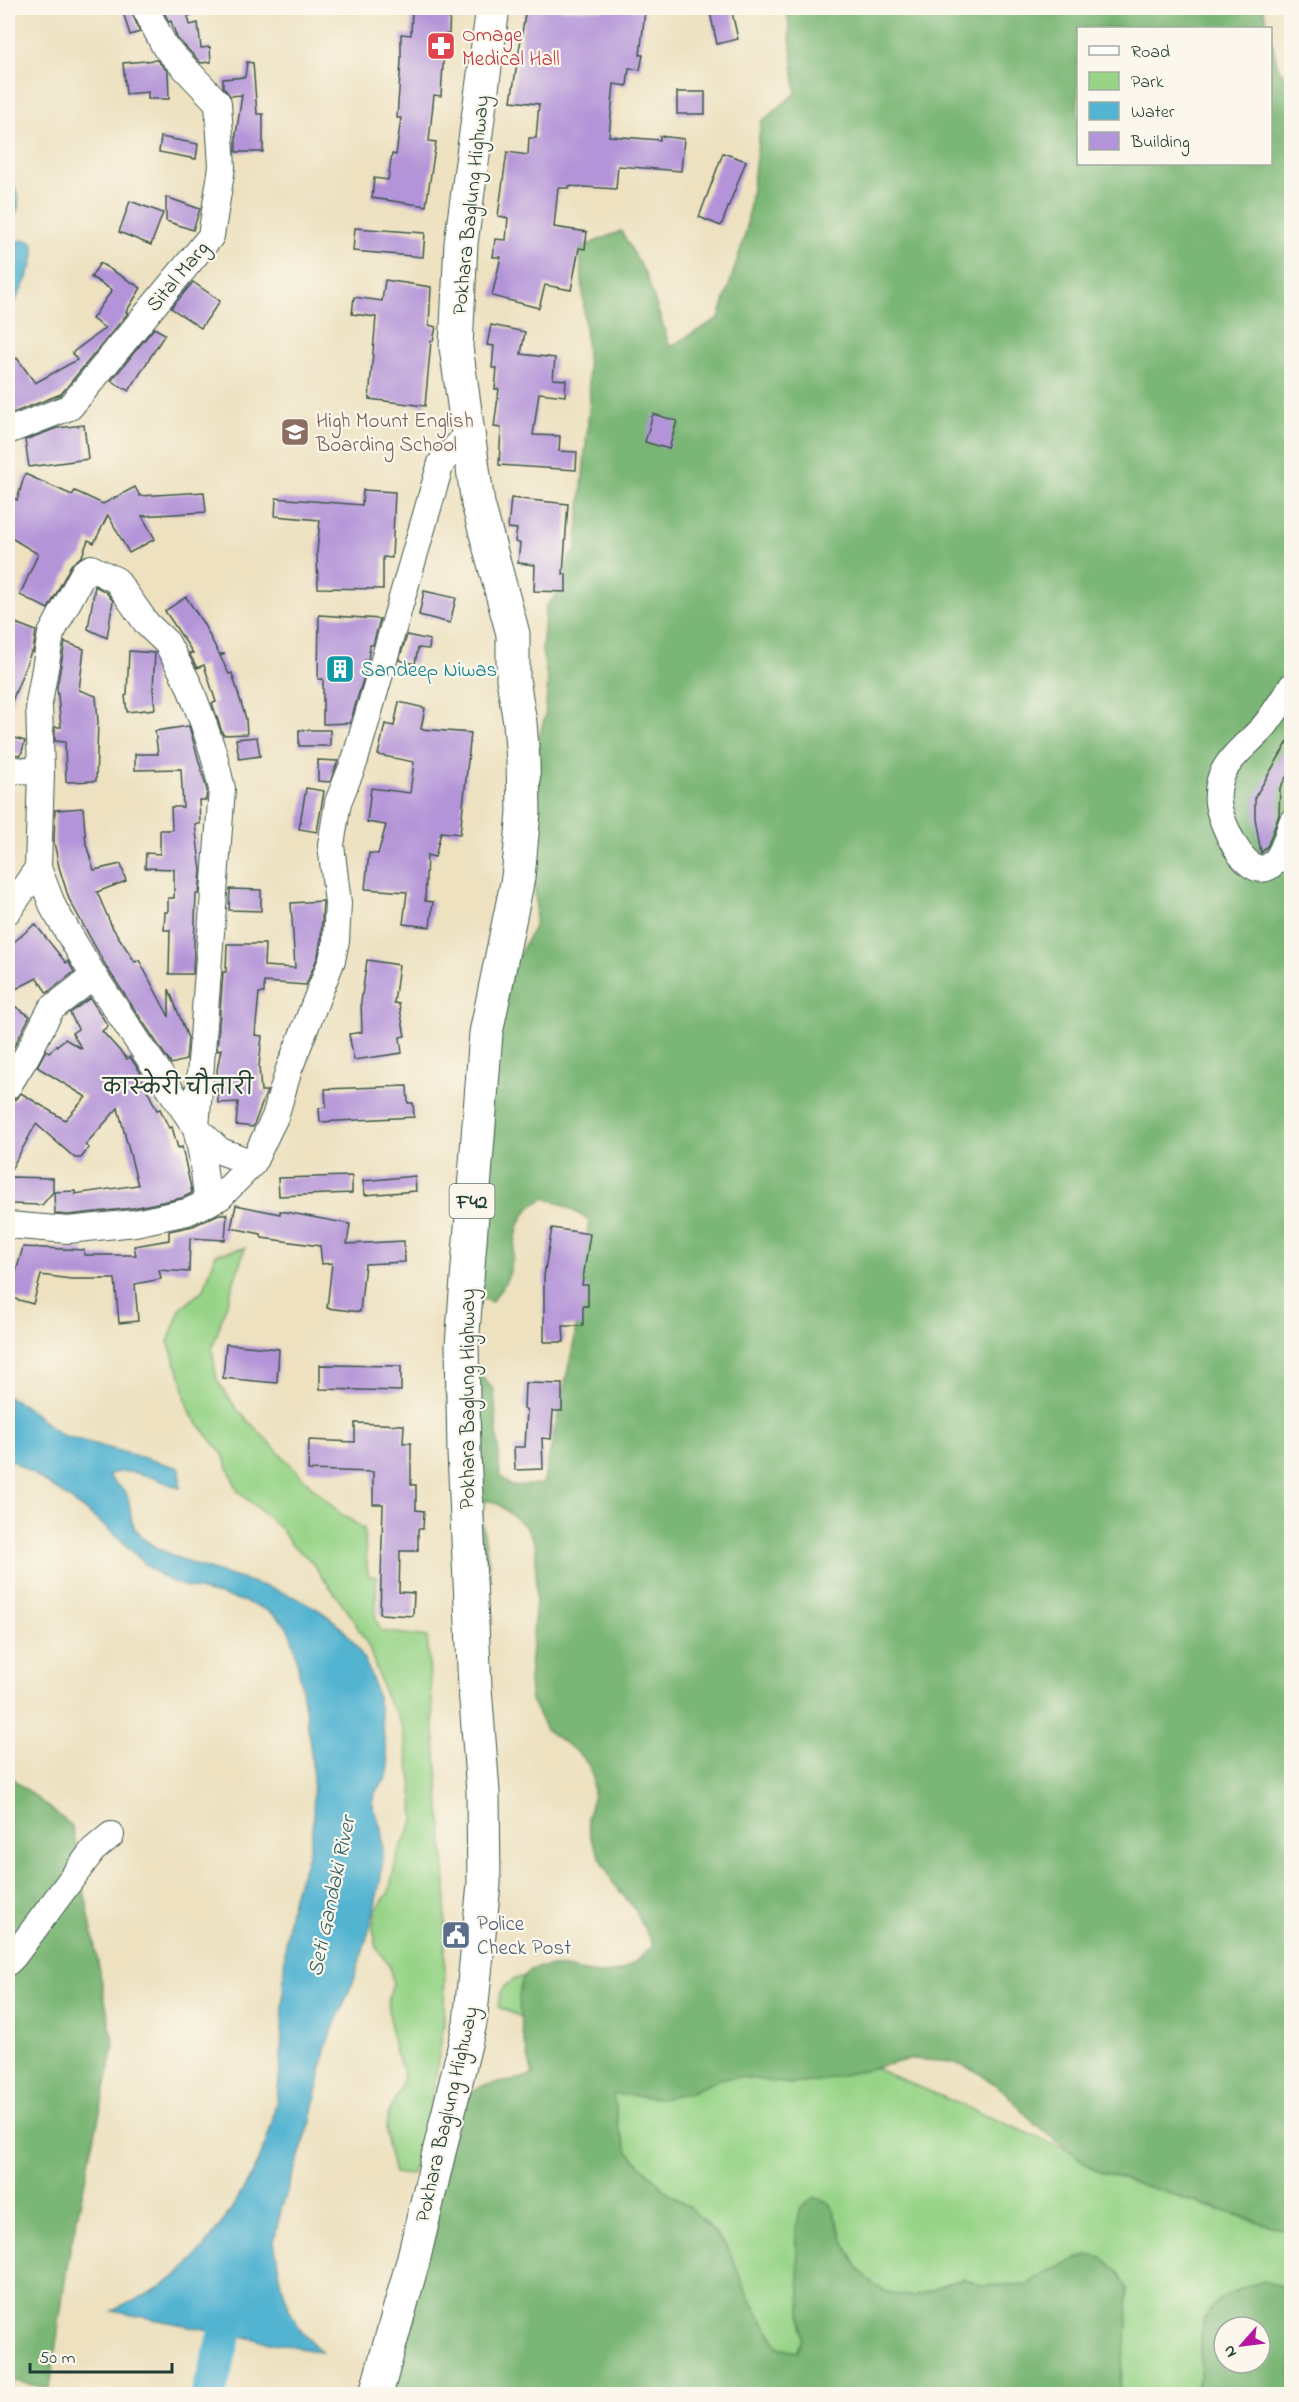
<svg xmlns="http://www.w3.org/2000/svg" width="1299" height="2402" font-family="'Indie Flower','Playpen Sans Deva',sans-serif">
	<style>
		.green { fill: #98d488; stroke: #5c885e; stroke-width: 1.5 }
		.forest { fill: #7ab674; stroke: #4c7a54; stroke-width: 1.5; fill-rule: evenodd }
		.water { fill: #52b4d1; stroke: #387882; stroke-width: 1.5 }
		.lines { fill: none; stroke-linecap: round; stroke-linejoin: round }
		.river { stroke: #52b4d1; stroke-width: 34 }
		.building { fill: #b494d8 }
		.minor-casing { stroke: #3e5649; stroke-width: 28 }
		.highway-casing { stroke: #3e5649; stroke-width: 35 }
		.minor { stroke: #fff; stroke-width: 26 }
		.highway { stroke: #fff; stroke-width: 33 }
		.labels { text-anchor: middle; stroke-width: 4.5; stroke-linejoin: round; paint-order: stroke }
		.shield { fill: #fbf7ec; stroke: #61756b; stroke-width: 1.5 }
		.shield-label { font-size: 20px; font-weight: bold; fill: #1f3d34 }
		.health-label { font-size: 21px; fill: #be3a42; stroke: #fbf7ec; text-anchor: start }
		.street-label { font-size: 21px; fill: #1f3d34; stroke: #fbf7ec }
		.education-label { font-size: 21px; fill: #785e54; stroke: #fbf7ec; text-anchor: start }
		.culture-label { font-size: 21px; fill: #0d838f; stroke: #fbf7ec; text-anchor: start }
		.service-label { font-size: 21px; fill: #4e5e75; stroke: #fbf7ec; text-anchor: start }
		.neighbourhood-label { font-size: 22px; fill: #1f3d34; stroke: #fbf7ec }
		.water-label { font-size: 22px; font-style: italic; fill: #2e6163; stroke: #fbf7ec }
	</style>
	<rect width="100%" height="100%" fill="#fbf7ec"/>
	<filter id="ink" filterUnits="userSpaceOnUse"><feTurbulence type="fractalNoise" baseFrequency=".0167" numOctaves="2"/><feDisplacementMap in="SourceGraphic" scale="12" xChannelSelector="R" yChannelSelector="G"/><feConvolveMatrix kernelMatrix="1 2 1 2 8 2 1 2 1" color-interpolation-filters="sRGB"/></filter>
	<filter id="wash" filterUnits="userSpaceOnUse"><feTurbulence type="fractalNoise" baseFrequency=".008" numOctaves="4" result="noise"/><feDisplacementMap in="SourceGraphic" scale="24" xChannelSelector="R" yChannelSelector="G"/><feGaussianBlur stdDeviation="1.35" result="paint"/><feColorMatrix in="noise" values="0 0 0 0 0 0 0 0 0 0 0 0 0 0 0 0 0 1.4 0 .05"/><feComposite in="paint" operator="in"/></filter>
	<g filter="url(#wash)">
		<rect width="100%" height="100%" fill="#ede1c0"/>
		<g class="green">
			<polygon points="245,1248 212,1349 217,1380 236,1408 310,1485 341,1514 364,1529 368,1575 376,1577 376,1619 381,1631 427,1637 446,1884 444,2022 430,2113 411,2175 394,2173 387,2144 386,2125 390,2109 400,2090 404,2072 396,2055 392,2039 388,2000 393,1982 389,1965 377,1949 373,1928 376,1910 389,1892 397,1856 414,1820 412,1782 402,1726 395,1712 386,1698 368,1645 350,1614 310,1560 290,1543 281,1529 238,1491 222,1453 192,1416 186,1400 182,1380 168,1342 180,1310 204,1289 216,1254"/>
			<path d="M545,1974L671,1981L1177,2197L1291,2232V2289L1263,2281L1204,2317L1200,2335L1201,2374L1194,2394H1118L1122,2372L1103,2258L1087,2255L1053,2269L1028,2284L981,2286L963,2278C946,2283 931,2292 914,2296C909,2297 902,2295 896,2294C856,2288 842,2236 831,2204L796,2229L803,2339L797,2352L779,2348L749,2298L728,2249L706,2223L678,2198L665,2190L629,2153L619,2129L612,2094L530,2021L498,2007C499,2003 499,1996 501,1992C509,1977 530,1974 545,1974Z"/>
		</g>
		<g class="forest">
			<path d="M787,8H1263L1268,28H1078V164H1270L1271,38L1278,68L1292,85L1291,2232L1095,2170L1036,2125L1003,2090L974,2070L952,2062L911,2059L812,2082L790,2084L740,2077L720,2079L689,2093L660,2098L613,2094L619,2129L629,2153L665,2190L694,2211L728,2249L749,2298L779,2348L797,2352L803,2339L796,2229L801,2207L814,2197L831,2204C842,2236 856,2288 896,2294C902,2295 909,2297 915,2296C931,2292 946,2283 963,2278L981,2286L1028,2284L1053,2269L1087,2255L1103,2258L1120,2274L1127,2288L1128,2326L1118,2394H382L464,2098L482,2086L518,2080L533,2075C527,2053 509,1991 527,1973C534,1966 548,1966 557,1967C578,1969 600,1979 620,1971C632,1967 644,1954 653,1946L634,1908L613,1883L591,1838L587,1819L593,1798V1778L588,1764L577,1752L546,1730L531,1700L529,1681L536,1600V1546L527,1528L497,1503L486,1500L481,1515L489,1565L479,1577L447,1394L445,1323L453,1324L466,1368L481,1376L494,1390L500,1476L511,1486L543,1484L574,1342L589,1220L560,1203L544,1198C509,1216 519,1243 509,1274C506,1284 497,1294 491,1302L479,1297L466,1168L512,968L535,925L536,904L524,786L545,717L548,682L542,651L546,606L560,591L569,557L576,551L590,400L580,248L621,231L646,275L670,347L719,318L746,232L761,122L796,93Z"/>
			<polygon points="8,1775 72,1826 114,2047 68,2259 50,2388 13,2381 10,2394 8,2394"/>
			<path d="M1264,2281L1291,2289V2394H1194C1201,2384 1201,2370 1200,2358C1199,2303 1216,2297 1264,2281ZM1224,2327H1260V2363H1224Z"/>
		</g>
		<g class="water">
			<path d="M8,172C17,194 26,205 8,224Z"/>
			<path d="M24,240L31,241C43,255 17,299 8,312V243Z"/>
			<path d="M8,1397C29,1405 42,1423 62,1435L180,1468V1488C160,1481 130,1465 109,1475C112,1484 123,1486 127,1495C132,1508 128,1521 138,1533C146,1544 164,1551 176,1557C238,1585 319,1586 358,1649C380,1683 381,1727 389,1766L387,1777L375,1793L372,1802L382,1832L383,1857L380,1882L371,1924L353,1982L326,2045L311,2121L281,2209L274,2241L281,2282L290,2311L301,2331L321,2352L112,2311C135,2300 159,2290 179,2274C206,2251 249,2186 262,2153C289,2088 279,2010 286,1941C287,1925 290,1908 294,1893C300,1875 309,1859 311,1840C318,1786 309,1730 300,1677C297,1662 295,1642 288,1629C268,1596 200,1596 168,1580C146,1569 133,1550 114,1534C81,1506 45,1480 8,1458Z"/>
		</g>
		<g class="lines">
			<polyline class="river" points="209,2394 237,2287"/>
		</g>
		<g id="blocks">
			<g class="building">
				<polygon points="162,8 203,8 204,10 188,16 190,25 198,23 201,48 210,47 211,62 201,63 177,38 171,21 169,22"/>
				<polygon points="412,8 450,8 449,34 445,34 441,96 434,95 429,141 436,142 426,206 372,198 374,178 388,180 392,154 396,155 401,118 397,118 401,62 401,34 411,35"/>
				<polygon points="526,8 604,10 605,8 619,8 645,11 640,55 643,55 640,70 629,68 627,86 614,84 609,136 660,140 660,136 684,139 681,171 618,166 616,189 569,186 569,188 558,188 554,227 587,232 585,249 579,248 571,290 545,285 539,308 492,296 501,257 493,257 495,239 506,240 508,218 498,216 507,152 528,155 529,138 536,138 539,104 511,101"/>
				<polygon points="709,8 731,8 738,39 717,44"/>
				<polygon points="131,10 140,32 130,35 123,12"/>
				<polygon points="157,60 168,72 169,99 148,99 148,92 126,94 123,63"/>
				<polygon points="247,62 253,63 257,114 263,114 263,152 236,152 236,135 242,95 230,96 223,87 223,79 245,77"/>
				<rect x="677" y="92" width="28" height="22"/>
				<polygon points="161,137 198,144 196,159 159,152"/>
				<polygon points="723,153 746,161 721,226 699,217"/>
				<polygon points="166,197 200,209 193,230 166,221"/>
				<polygon points="130,201 163,213 151,245 119,232"/>
				<polygon points="355,228 425,233 423,257 353,251"/>
				<polygon points="100,263 141,288 126,312 128,313 61,394 8,415 8,365 17,358 35,383 77,360 72,353 105,328 92,319 112,290 91,277"/>
				<polygon points="385,280 431,287 429,325 436,327 433,341 431,341 425,406 369,399 376,317 352,314 354,297 382,301"/>
				<polygon points="193,282 220,301 201,328 171,308"/>
				<polygon points="491,325 525,332 521,354 555,358 553,379 566,380 565,396 539,393 533,435 560,436 559,451 577,452 576,470 499,465 501,428 494,427 499,389 495,389 497,368 492,368 494,346 487,345"/>
				<polygon points="154,328 165,334 129,391 111,381"/>
				<polygon points="653,414 677,421 669,449 645,442"/>
				<polygon points="84,425 88,459 29,467 25,440 57,428"/>
				<polygon points="25,474 72,495 75,491 103,504 135,487 140,496 204,492 206,512 142,516 155,539 129,553 108,515 94,543 88,540 82,556 71,565 48,609 20,595 38,554 8,536 8,494 17,500"/>
				<polygon points="363,490 395,492 392,558 383,557 383,589 318,588 317,552 320,520 275,516 276,498 362,505"/>
				<polygon points="511,498 568,504 563,574 566,574 566,592 534,591 535,565 518,563 520,543 515,542 517,529 508,528"/>
				<polygon points="95,586 106,592 113,601 107,638 88,629"/>
				<polygon points="424,591 456,598 450,623 419,615"/>
				<polygon points="186,597 203,623 219,654 225,654 220,656 229,674 232,673 246,719 247,734 223,735 212,703 216,702 204,665 197,668 189,653 193,653 165,611"/>
				<polygon points="319,615 380,619 373,645 370,645 368,660 365,660 365,673 350,723 323,724 323,679 318,679"/>
				<polygon points="8,620 36,631 33,652 31,652 9,709"/>
				<polygon points="407,635 430,640 429,649 418,648 415,664 399,660"/>
				<polygon points="65,642 84,649 79,690 96,696 98,722 96,781 66,782 65,742 55,741 55,727 61,727 57,687"/>
				<polygon points="129,651 155,653 153,689 155,709 127,712 125,696 127,695"/>
				<polygon points="399,702 425,708 421,729 471,733 460,834 441,832 435,857 427,855 425,901 433,902 430,927 403,924 407,892 365,889 369,853 378,854 386,825 367,822 371,788 410,793 414,762 378,755 385,724 394,726"/>
				<polygon points="189,726 207,790 206,800 199,800 200,824 195,824 201,871 199,894 196,894 193,974 169,974 170,930 164,930 165,912 168,912 168,898 174,898 174,869 145,868 146,853 160,854 160,830 172,830 171,807 183,807 181,769 135,770 135,754 158,754 155,731"/>
				<rect x="299" y="730" width="31" height="16"/>
				<polygon points="1292,735 1292,767 1280,788 1279,815 1268,845 1261,853 1255,818 1255,797"/>
				<polygon points="8,736 25,741 21,755 8,754"/>
				<polygon points="257,737 260,756 239,759 236,739"/>
				<polygon points="318,760 338,761 330,782 318,781"/>
				<polygon points="306,788 324,791 317,832 299,829"/>
				<polygon points="83,808 86,844 94,870 121,864 126,881 97,892 112,927 135,962 139,960 169,1017 169,989 188,1038 186,1060 171,1064 107,968 69,899 59,867 54,842 55,810"/>
				<polygon points="230,889 261,890 261,911 229,910"/>
				<polygon points="323,901 321,939 318,956 306,985 264,982 264,993 259,993 255,1035 262,1036 259,1066 261,1091 267,1091 253,1127 236,1125 238,1102 218,1103 217,1070 221,1049 217,1051 223,972 226,972 227,944 265,944 264,966 295,968 291,903"/>
				<polygon points="35,924 66,963 68,961 74,972 47,993 37,978 8,993 8,947"/>
				<polygon points="367,960 399,965 394,1003 399,1004 405,1036 400,1037 402,1053 354,1060 349,1034 362,1032 361,1002"/>
				<polygon points="90,998 108,1026 102,1031 127,1059 130,1057 141,1073 139,1074 157,1110 160,1109 169,1128 172,1127 178,1148 182,1147 192,1193 182,1198 133,1208 68,1215 55,1214 54,1192 75,1191 75,1194 138,1185 118,1108 85,1145 89,1148 81,1158 75,1158 36,1124 8,1175 8,1101 16,1099 21,1093 65,1120 86,1097 37,1067 46,1050 49,1052 65,1039 82,1049 72,1033 78,1029 70,1013"/>
				<polygon points="8,1002 30,1016 8,1058"/>
				<polygon points="407,1086 408,1103 413,1103 414,1117 320,1122 319,1108 326,1107 325,1089"/>
				<polygon points="352,1176 352,1193 279,1196 278,1178"/>
				<polygon points="415,1176 416,1191 365,1195 363,1181"/>
				<polygon points="8,1177 53,1178 53,1192 42,1205 8,1204"/>
				<polygon points="236,1205 280,1214 280,1211 350,1224 347,1244 404,1241 405,1262 365,1264 360,1312 327,1308 332,1263 322,1264 320,1246 262,1238 261,1234 231,1228"/>
				<polygon points="219,1214 227,1214 225,1240 190,1238 189,1272 159,1270 161,1279 135,1284 138,1321 119,1323 115,1279 71,1279 41,1275 33,1304 9,1297 23,1247 84,1250 84,1255 136,1255 134,1246 169,1240 169,1231 193,1226"/>
				<polygon points="552,1228 590,1234 582,1285 588,1285 588,1306 583,1306 583,1326 563,1326 564,1342 544,1342 544,1276"/>
				<polygon points="226,1344 279,1349 277,1383 223,1378"/>
				<polygon points="320,1365 401,1366 401,1391 320,1389"/>
				<polygon points="525,1383 562,1384 562,1411 553,1411 551,1439 542,1438 543,1469 515,1470 514,1447 525,1447 527,1410 524,1409"/>
				<polygon points="355,1423 404,1425 403,1443 411,1443 411,1485 416,1485 416,1510 424,1511 423,1529 418,1529 418,1551 400,1551 399,1592 414,1593 413,1616 380,1614 383,1504 373,1504 373,1472 308,1470 309,1440 355,1442"/>
			</g>
		</g>
	</g>
	<g filter="url(#ink)">
		<use href="#blocks" fill-opacity="0" stroke="#3e5649" stroke-width="1.5"/>
		<g class="lines">
			<g class="minor-casing">
				<g id="minor">
					<polyline points="8,431 70,407 211,236 222,167 218,103 165,47 145,8"/>
					<path d="M1292,686C1283,699 1275,712 1266,724C1251,742 1227,757 1220,780C1218,788 1217,795 1218,803C1220,820 1245,882 1270,866C1283,858 1287,836 1292,822"/>
					<polyline points="8,769 41,773"/>
					<polyline points="8,911 38,868"/>
					<polyline points="8,1086 26,1057 51,1009 94,976"/>
					<polyline points="208,1203 202,1156 196,1128 222,789 214,755 203,722 189,685 167,643 147,624 116,580 91,568 84,572 51,634 39,703 41,773 38,868 54,909 94,976 196,1128 220,1151 253,1163"/>
					<polyline points="8,1225 68,1230 135,1223 187,1212 220,1197 253,1163 268,1131 275,1117 289,1069 332,960 336,941 338,903 331,845 338,802 355,760 441,463 467,435"/>
					<polyline points="8,1962 14,1956 93,1850 111,1835"/>
				</g>
			</g>
			<g class="highway-casing">
				<polyline id="highway" points="376,2394 413,2261 470,2023 484,1884 483,1792 475,1688 464,1453 462,1345 486,1033 518,878 524,812 523,760 520,723 513,679 513,634 478,504 456,347 461,243 493,8"/>
			</g>
			<use href="#minor" class="minor"/>
			<use href="#highway" class="highway"/>
		</g>
	</g>
	<defs>
		<g id="pharmacy-square" transform="scale(1.5)"><rect x="-9" y="-9" width="18" height="18" rx="4" fill="#e0444e" stroke="#fbf7ec"/><path d="M-2-6h4v4h4v4h-4v4h-4v-4h-4v-4h4Z" fill="#fff"/></g>
		<g id="school-square" transform="scale(1.5)"><rect x="-9" y="-9" width="18" height="18" rx="4" fill="#8d6e63" stroke="#fbf7ec"/><path d="M0-5L7-2L0 1L-7-2ZM-4 1L0 2.5L4 1V4Q0 6-4 4Z" fill="#fff"/></g>
		<g id="building-square" transform="scale(1.5)"><rect x="-9" y="-9" width="18" height="18" rx="4" fill="#0f9aa8" stroke="#fbf7ec"/><path d="M-4-6H4V6H1V3H-1V6H-4ZM-2.5-4.3h1.7v1.8h-1.7ZM.8-4.3h1.7v1.8H.8ZM-2.5-1h1.7V.8h-1.7ZM.8-1h1.7V.8H.8Z" fill="#fff"/></g>
		<g id="civic-square" transform="scale(1.5)"><rect x="-9" y="-9" width="18" height="18" rx="4" fill="#5c6f8a" stroke="#fbf7ec"/><path d="M-.6-6.5H3V-4.5H.6V-3L4-1V1h2V6H-6V1h2V-1L-.6-3ZM-1.2 2.5V6h2.4V2.5Z" fill="#fff"/></g>
	</defs>
	<g fill-rule="evenodd">
		<use href="#pharmacy-square" x="441" y="46"/>
		<use href="#school-square" x="295" y="432"/>
		<use href="#building-square" x="340" y="669"/>
		<use href="#civic-square" x="456" y="1935"/>
	</g>
	<g class="labels">
		<rect class="shield" x="449.5" y="1184" width="45" height="34" rx="4.5"/>
		<g class="shield-label">
			<text x="472" y="1208">F42</text>
		</g>
		<g class="health-label">
			<text x="462" y="41">Omage<tspan x="462" dy="24">Medical Hall</tspan></text>
		</g>
		<g class="street-label">
			<text transform="translate(470 205) rotate(-84)" y="7">Pokhara Baglung Highway</text>
			<text transform="translate(177 276) rotate(-50)" y="7">Sital Marg</text>
			<text transform="translate(467 1399) rotate(-90)" y="7">Pokhara Baglung Highway</text>
			<text transform="translate(446 2114) rotate(-77)" y="7">Pokhara Baglung Highway</text>
		</g>
		<g class="education-label">
			<text x="316" y="427">High Mount English<tspan x="316" dy="24">Boarding School</tspan></text>
		</g>
		<g class="culture-label">
			<text x="361" y="676">Sandeep Niwas</text>
		</g>
		<g class="service-label">
			<text x="477" y="1930">Police<tspan x="477" dy="24">Check Post</tspan></text>
		</g>
		<g class="neighbourhood-label">
			<text x="178" y="1094">कास्केरी चौतारी</text>
		</g>
		<g class="water-label">
			<text transform="translate(330 1896) rotate(-78)" y="8">Seti Gandaki River</text>
		</g>
	</g>
	<rect width="1299" height="2402" fill="none" stroke="#fbf7ec" stroke-width="30"/>
	<rect x="1077" y="27" width="195" height="138" fill="#fbf7ec" stroke="#a3ada2" stroke-width="1.5"/>
	<rect x="1089" y="46" width="30" height="9" fill="#ffffff" stroke="#a3ada2" stroke-width="1.5"/>
	<text x="1131" y="57" font-size="18" fill="#1f3d34">Road</text>
	<rect x="1089" y="72" width="30" height="18" fill="#98d488" stroke="#a3ada2" stroke-width="1.5"/>
	<text x="1131" y="87" font-size="18" fill="#1f3d34">Park</text>
	<rect x="1089" y="102" width="30" height="18" fill="#52b4d1" stroke="#a3ada2" stroke-width="1.5"/>
	<text x="1131" y="117" font-size="18" fill="#1f3d34">Water</text>
	<rect x="1089" y="132" width="30" height="18" fill="#b494d8" stroke="#a3ada2" stroke-width="1.5"/>
	<text x="1131" y="147" font-size="18" fill="#1f3d34">Building</text>
	<g transform="translate(1242 2345) rotate(242)"><circle r="28" fill="#fbf7ec" stroke="#a3ada2" stroke-width="1.5"/>
	<path d="M0-4.5L10 22L0 15L-10 22Z" fill="#b5179e"/>
	<text y="-9" font-size="16" font-weight="bold" text-anchor="middle" fill="#1f3d34">N</text>
	</g>
	<path d="M30 2363v9h142v-9" fill="none" stroke="#1f3d34" stroke-width="3"/>
	<text x="39" y="2363" font-size="18" fill="#1f3d34" stroke="#fbf7ec" stroke-width="4.5" paint-order="stroke">50 m</text>
</svg>
